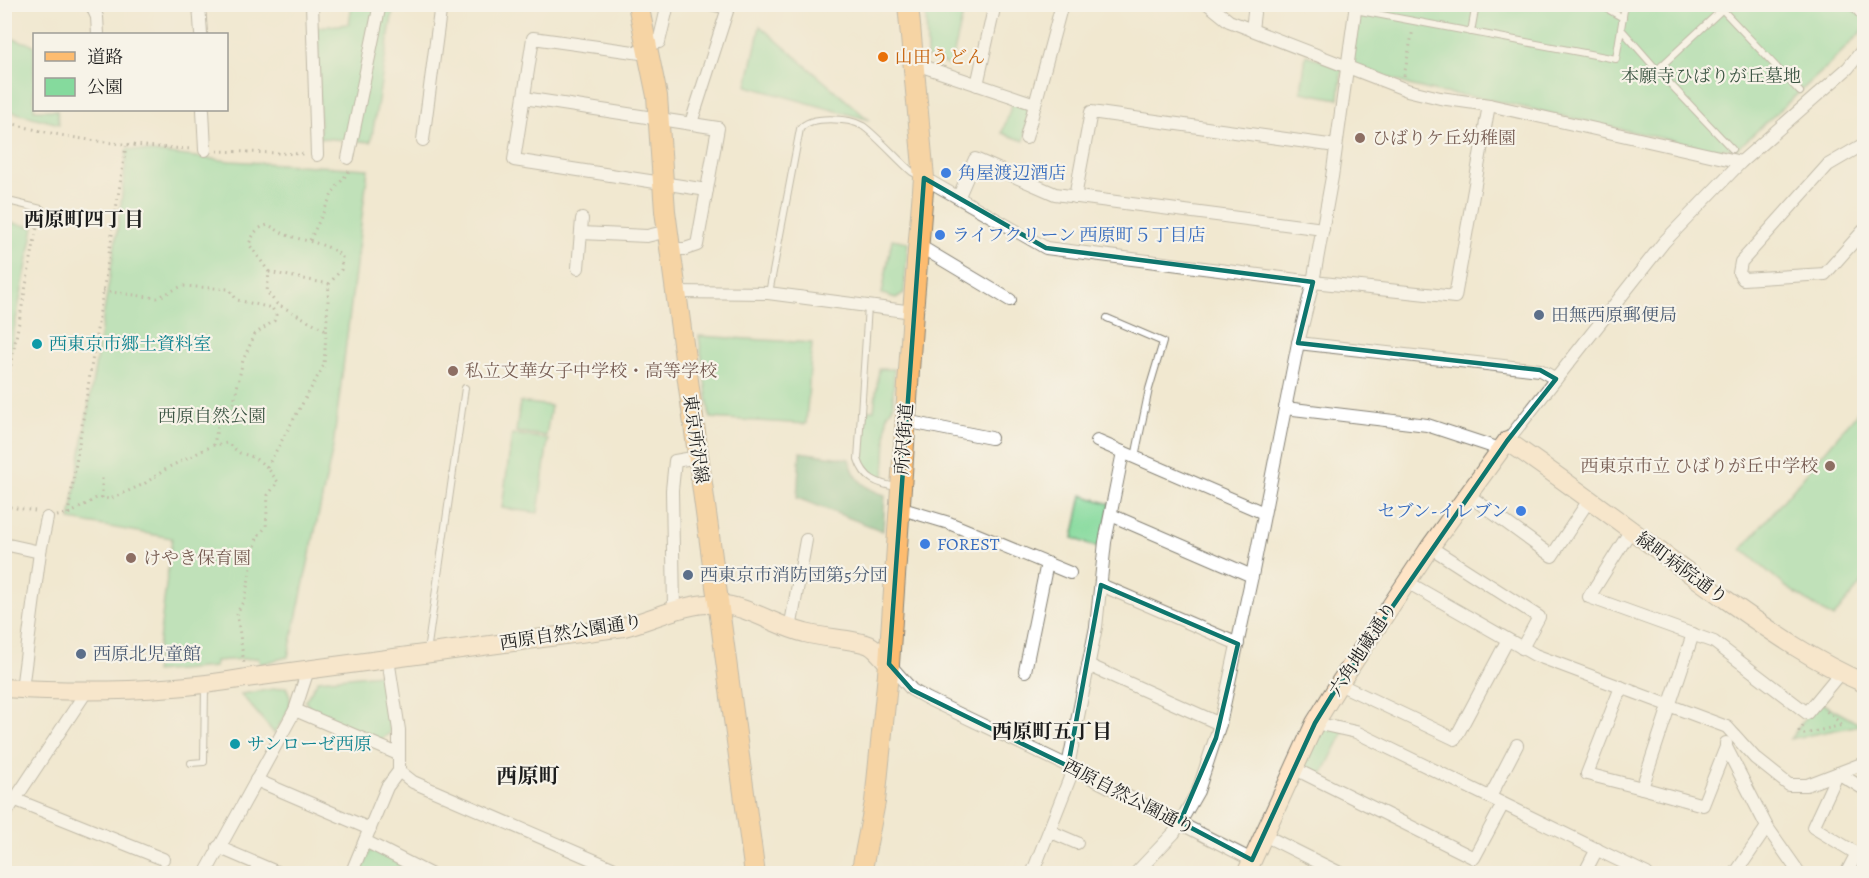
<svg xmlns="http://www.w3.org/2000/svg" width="1869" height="878" font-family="Alegreya,'Noto Serif JP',serif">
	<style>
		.green { fill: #85da9d; stroke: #507b5c; stroke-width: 1.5 }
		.forest { fill: #6cba84; stroke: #446b50; stroke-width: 1.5 }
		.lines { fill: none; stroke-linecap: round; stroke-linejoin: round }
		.lane-casing { stroke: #868276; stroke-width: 8 }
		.street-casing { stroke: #868276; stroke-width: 14 }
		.secondary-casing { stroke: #868276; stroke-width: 20 }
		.primary-casing { stroke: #868276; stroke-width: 22 }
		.path { stroke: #868276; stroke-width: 3; stroke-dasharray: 1.5 4.5; stroke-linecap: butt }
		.lane { stroke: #fff; stroke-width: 6 }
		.street { stroke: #fff; stroke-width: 12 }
		.secondary { stroke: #fee4c6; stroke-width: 18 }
		.primary { stroke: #fdbc70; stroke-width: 20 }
		.marked { fill: none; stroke: #0f766e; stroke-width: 4.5; stroke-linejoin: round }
		.food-dot { fill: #e8710a; stroke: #f7f3e8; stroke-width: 2 }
		.education-dot { fill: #8d6e63; stroke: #f7f3e8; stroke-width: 2 }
		.shop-dot { fill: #3f7fe0; stroke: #f7f3e8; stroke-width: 2 }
		.service-dot { fill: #5c6f8a; stroke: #f7f3e8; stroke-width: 2 }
		.culture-dot { fill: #0f9aa8; stroke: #f7f3e8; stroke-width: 2 }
		.labels { text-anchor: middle; stroke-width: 4.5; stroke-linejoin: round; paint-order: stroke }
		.food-label { font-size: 18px; fill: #c56008; stroke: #f7f3e8; text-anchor: start }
		.park-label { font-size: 18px; fill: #3c5543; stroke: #f7f3e8 }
		.education-label { font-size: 18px; fill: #785e54; stroke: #f7f3e8; text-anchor: start }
		.shop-label { font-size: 18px; fill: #366cbe; stroke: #f7f3e8; text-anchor: start }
		.service-label { font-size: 18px; fill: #4e5e75; stroke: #f7f3e8; text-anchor: start }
		.culture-label { font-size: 18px; fill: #0d838f; stroke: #f7f3e8; text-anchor: start }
		.street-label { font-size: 18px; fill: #1c1c1c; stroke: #f7f3e8 }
		.neighbourhood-label { font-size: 20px; font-weight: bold; fill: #1c1c1c; stroke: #f7f3e8 }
		.quarter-label { font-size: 21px; font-weight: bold; fill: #1c1c1c; stroke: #f7f3e8 }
	</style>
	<rect width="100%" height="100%" fill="#f7f3e8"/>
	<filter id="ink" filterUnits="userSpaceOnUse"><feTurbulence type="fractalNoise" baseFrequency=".0167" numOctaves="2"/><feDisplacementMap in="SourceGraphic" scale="12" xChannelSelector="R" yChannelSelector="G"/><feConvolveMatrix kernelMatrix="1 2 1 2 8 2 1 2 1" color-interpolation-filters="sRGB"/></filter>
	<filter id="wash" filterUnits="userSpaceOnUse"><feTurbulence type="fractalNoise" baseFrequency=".008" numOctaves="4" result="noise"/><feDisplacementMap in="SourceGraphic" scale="24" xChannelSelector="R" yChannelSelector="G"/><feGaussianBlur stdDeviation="1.35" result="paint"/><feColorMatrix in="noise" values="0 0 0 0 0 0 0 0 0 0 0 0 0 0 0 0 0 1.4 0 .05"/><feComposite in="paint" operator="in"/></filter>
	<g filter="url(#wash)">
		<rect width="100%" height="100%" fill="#f1e8d0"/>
		<g class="green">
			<polygon points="352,5 394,5 371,142 320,138 317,27 349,24"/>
			<polygon points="926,5 965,5 951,66 927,57"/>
			<polygon points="1361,5 1864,5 1864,29 1828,66 1737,149 1709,149 1482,98 1437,92 1409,85 1351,64"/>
			<polygon points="760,26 869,120 747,86"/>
			<polygon points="4,36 34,45 34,110 57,110 59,124 5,110"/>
			<polygon points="1306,55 1342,68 1339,99 1301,92"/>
			<polygon points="1014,98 1033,105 1024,141 1002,133"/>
			<polygon points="127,149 230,161 368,169 333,447 288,657 260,664 258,658 215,661 215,667 155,672 172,538 70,520 120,214"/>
			<polygon points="5,222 34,227 5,377 4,222"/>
			<polygon points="892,239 908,242 904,293 896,298 882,294"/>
			<polygon points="699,336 812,343 806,424 710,418"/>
			<path d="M879,369H894L893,406L887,415L884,480C879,478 871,476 868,471C858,460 866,425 867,410H874Z"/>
			<polygon points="520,402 551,406 546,436 516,432"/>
			<polygon points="1864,405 1864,580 1833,618 1786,587 1742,549"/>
			<polygon points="512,434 548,439 538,513 502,508"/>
			<polygon points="1082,495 1110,504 1101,549 1073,538"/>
			<polygon points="380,674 385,682 390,733 379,741 312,712 305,701 318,680"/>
			<path d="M286,687C297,706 284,717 274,733L241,694Z"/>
			<polygon points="1818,701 1861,725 1790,739"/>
			<polygon points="1322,721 1344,731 1322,775 1302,766"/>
			<polygon points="372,847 424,874 360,874"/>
		</g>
		<path class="forest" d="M800,452L849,459C855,480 865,489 885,495L883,531L797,498Z"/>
	</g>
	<g filter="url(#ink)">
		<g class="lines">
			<g class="lane-casing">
				<g id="lane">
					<polyline points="1599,4 1623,18"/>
					<polyline points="1717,4 1800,92"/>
					<polyline points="1850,4 1864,20"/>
					<polyline points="1355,10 1616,59 1625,4"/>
					<polyline points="1621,29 1657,70 1728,4"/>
					<polyline points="1471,32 1476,4"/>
					<polyline points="1657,70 1732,149"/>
					<polyline points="4,200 41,209"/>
					<path d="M769,293L800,129C810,115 849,118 863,126C877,136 898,160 912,172L921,177"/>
					<path d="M868,306L858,459C864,479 878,484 897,487"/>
					<polyline points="1107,318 1163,342 1149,389 1135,457"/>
					<polyline points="427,652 465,388"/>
					<polyline points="191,763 204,762 205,686"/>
				</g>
			</g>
			<g class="street-casing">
				<g id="street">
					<polyline points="91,4 97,17 98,34"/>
					<polyline points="199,4 201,34"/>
					<polyline points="312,4 317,155"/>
					<polyline points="1208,4 1229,21 1407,90 1440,98 1489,105 1741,162"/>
					<polyline points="1252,30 1255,4"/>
					<polyline points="646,44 659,42 668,4"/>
					<polyline points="648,54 533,38 514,160 707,190"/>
					<polyline points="913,63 1035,104"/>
					<polyline points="977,85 995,4"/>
					<polyline points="524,98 718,128 697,245 685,249 670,249"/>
					<polyline points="203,110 205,150"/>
					<polyline points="691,123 728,8 710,4"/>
					<polyline points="1026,138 1062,4"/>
					<polyline points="423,140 441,4"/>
					<polyline points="1864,144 1828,165 1741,262 1739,273 1743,279 1825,274 1864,230"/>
					<polyline points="348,158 380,4"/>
					<polyline points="924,178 1046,248 1313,282 1455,297 1489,105"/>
					<polyline points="959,196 975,159 1055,194 1323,229"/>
					<polyline points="1075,197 1091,112 1336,146"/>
					<polyline points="581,233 647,236 668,231"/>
					<polyline points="918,245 1010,300"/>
					<polyline points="578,268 582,219"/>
					<polyline points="676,292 768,293 913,312"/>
					<polyline points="1298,343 1540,370 1556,379"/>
					<polyline points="1285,408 1427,425 1500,449"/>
					<polyline points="905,421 991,438"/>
					<polyline points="1097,441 1264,513"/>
					<polyline points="1507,441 1664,242 1741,162 1848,68 1864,48"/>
					<polyline points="1467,494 1552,556 1589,500"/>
					<polyline points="899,508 949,523 1070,573"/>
					<polyline points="1111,515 1252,576"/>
					<polyline points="1631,530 1589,597 1714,642 1807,713 1840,673"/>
					<polyline points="4,544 40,552"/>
					<polyline points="1430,547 1539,617 1522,648"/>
					<polyline points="1407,582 1535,655 1727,727 1755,758 1789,785 1807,785 1864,763"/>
					<polyline points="1101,585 1238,644"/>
					<polyline points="674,609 672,490 675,461 698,457"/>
					<polyline points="790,629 806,540"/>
					<polyline points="1693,634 1642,788 1703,805 1726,747"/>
					<polyline points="889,664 912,690 928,699 1068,766 1252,860"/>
					<polyline points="1088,665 1220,724"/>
					<polyline points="1025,671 1047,563"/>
					<polyline points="1339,684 1455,739 1507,641"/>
					<polyline points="1621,687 1587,774 1642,788"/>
					<polyline points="22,689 40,552 47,518"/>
					<polyline points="295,710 398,754"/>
					<polyline points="1315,723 1356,732 1647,874"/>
					<polyline points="1726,743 1726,747 1767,827 1800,874"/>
					<polyline points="1068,766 1096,627 1105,542 1123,452"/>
					<polyline points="1293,768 1474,858 1503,804"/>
					<polyline points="399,771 413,782 612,868 617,874"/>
					<polyline points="256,780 370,829"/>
					<polyline points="1864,789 1838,773 1813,827 1864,858"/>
					<polyline points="1490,797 1517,745"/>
					<polyline points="16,800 163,859"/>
					<polyline points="4,816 86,692"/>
					<polyline points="1049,831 1077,843"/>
					<polyline points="1262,834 1342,874"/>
					<polyline points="365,841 430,874"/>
					<polyline points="218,847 281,874"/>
					<polyline points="205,874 295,710 308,670"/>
					<polyline points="351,874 387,787 399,771 399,730 388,659"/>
					<polyline points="1032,874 1073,770"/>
					<polyline points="1135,874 1174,833 1198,791 1220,724 1252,576 1298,343 1313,282 1332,177 1356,4"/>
					<polyline points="1584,874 1597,849"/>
					<polyline points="1735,874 1767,827"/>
					<polyline points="1846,874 1857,853"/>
				</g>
			</g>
			<g class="secondary-casing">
				<g id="secondary">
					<path d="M4,688C86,693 166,692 246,678L624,627C655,619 685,602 718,604C748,606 776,626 805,633C822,638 854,639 869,645C876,648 883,658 889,664"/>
					<path d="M1246,874L1315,723L1339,684L1430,547L1507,441C1583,492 1654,549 1728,601C1772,632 1815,662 1864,683"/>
				</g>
			</g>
			<g class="primary-casing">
				<g id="primary">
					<polyline points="638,4 657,96 665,211 755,874"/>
					<polyline points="861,874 875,802 889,664 913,312 924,178 908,4"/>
				</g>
			</g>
			<g class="path">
				<polyline points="1404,76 1413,29"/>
				<path d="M4,121C65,140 129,146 192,149"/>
				<polyline points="217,151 306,154"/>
				<polyline points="310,240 333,192 349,171"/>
				<polyline points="269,272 329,284"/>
				<polyline points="103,291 157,298 182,286 229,289 237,300 272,308 276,315 274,321 255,334 243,360 232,411 217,428 214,445"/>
				<polyline points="4,401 39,217"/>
				<path d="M267,467L324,365L329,284L341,270L342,257C329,243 307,242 290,236C282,234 275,228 268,225C256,228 254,233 249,244L269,272L267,292L277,304L326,330"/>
				<polyline points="102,498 102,474"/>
				<polyline points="4,506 35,511"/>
				<polyline points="68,514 126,146"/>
				<polyline points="57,516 71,513 98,497 110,499 144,484 169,467 214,445 227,443 240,453 253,457 267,467 278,482 268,495 266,527 257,537 245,598 237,613 244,664"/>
				<polyline points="1803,726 1799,731 1804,734 1843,725 1826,711"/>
			</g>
			<use href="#lane" class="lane"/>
			<use href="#street" class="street"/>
			<use href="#secondary" class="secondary"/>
			<use href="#primary" class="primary"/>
		</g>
	</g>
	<path d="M0 0H1869V878H0ZM924,178L1046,248L1313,282L1298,343L1540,370L1556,379L1507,441L1339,684L1315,723L1252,860L1180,822L1216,738L1238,644L1101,585L1068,766L912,690L889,664Z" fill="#f1e8d0" fill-opacity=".55" fill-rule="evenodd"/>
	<path class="marked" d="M924,178L1046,248L1313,282L1298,343L1540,370L1556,379L1507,441L1339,684L1315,723L1252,860L1180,822L1216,738L1238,644L1101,585L1068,766L912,690L889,664Z"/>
	<circle class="food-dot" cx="883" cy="57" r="6"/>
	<g class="education-dot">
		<circle cx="1360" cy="138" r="6"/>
		<circle cx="453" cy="371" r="6"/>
		<circle cx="1830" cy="466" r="6"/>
		<circle cx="131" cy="558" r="6"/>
	</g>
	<g class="shop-dot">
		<circle cx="946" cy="173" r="6"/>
		<circle cx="940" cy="235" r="6"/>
		<circle cx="1521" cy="511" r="6"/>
		<circle cx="925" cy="544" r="6"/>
	</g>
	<g class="service-dot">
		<circle cx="1539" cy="315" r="6"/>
		<circle cx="688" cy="575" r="6"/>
		<circle cx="81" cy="654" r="6"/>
	</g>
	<g class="culture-dot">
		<circle cx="37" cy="344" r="6"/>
		<circle cx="235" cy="744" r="6"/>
	</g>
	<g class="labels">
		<g class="food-label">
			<text x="895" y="63">山田うどん</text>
		</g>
		<g class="park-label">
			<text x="1711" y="82">本願寺ひばりが丘墓地</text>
			<text x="212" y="422">西原自然公園</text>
		</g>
		<g class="education-label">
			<text x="1372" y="144">ひばりケ丘幼稚園</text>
			<text x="465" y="377">私立文華女子中学校・高等学校</text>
			<text x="1818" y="472" text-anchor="end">西東京市立 ひばりが丘中学校</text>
			<text x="143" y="564">けやき保育園</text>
		</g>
		<g class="shop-label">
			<text x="958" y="179">角屋渡辺酒店</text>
			<text x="952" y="241">ライフクリーン 西原町５丁目店</text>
			<text x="1509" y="517" text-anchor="end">セブン-イレブン</text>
			<text x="937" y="550">FOREST</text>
		</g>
		<g class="service-label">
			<text x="1551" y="321">田無西原郵便局</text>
			<text x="700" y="581">西東京市消防団第5分団</text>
			<text x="93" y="660">西原北児童館</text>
		</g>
		<g class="culture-label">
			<text x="49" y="350">西東京市郷土資料室</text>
			<text x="247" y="750">サンローゼ西原</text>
		</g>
		<g class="street-label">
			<text transform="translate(696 439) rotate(82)" y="6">東京所沢線</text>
			<text transform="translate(904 439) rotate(-86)" y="6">所沢街道</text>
			<text transform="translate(1682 568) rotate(36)" y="6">緑町病院通り</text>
			<text transform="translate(571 632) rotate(-9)" y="6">西原自然公園通り</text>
			<text transform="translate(1363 649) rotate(-57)" y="6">六角地蔵通り</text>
			<text transform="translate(1129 797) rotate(27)" y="6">西原自然公園通り</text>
		</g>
		<g class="neighbourhood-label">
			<text x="84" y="226">西原町四丁目</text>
			<text x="1052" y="738">西原町五丁目</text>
		</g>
		<g class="quarter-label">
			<text x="528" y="783">西原町</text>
		</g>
	</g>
	<rect width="1869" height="878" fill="none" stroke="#f7f3e8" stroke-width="24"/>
	<rect x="33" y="33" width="195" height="78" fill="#f7f3e8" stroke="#9f9d96" stroke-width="1.5"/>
	<rect x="45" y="52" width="30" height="9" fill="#fdbc70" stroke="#9f9d96" stroke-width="1.5"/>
	<text x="87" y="63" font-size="18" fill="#1c1c1c">道路</text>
	<rect x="45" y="78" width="30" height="18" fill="#85da9d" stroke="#9f9d96" stroke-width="1.5"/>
	<text x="87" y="93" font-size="18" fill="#1c1c1c">公園</text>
</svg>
